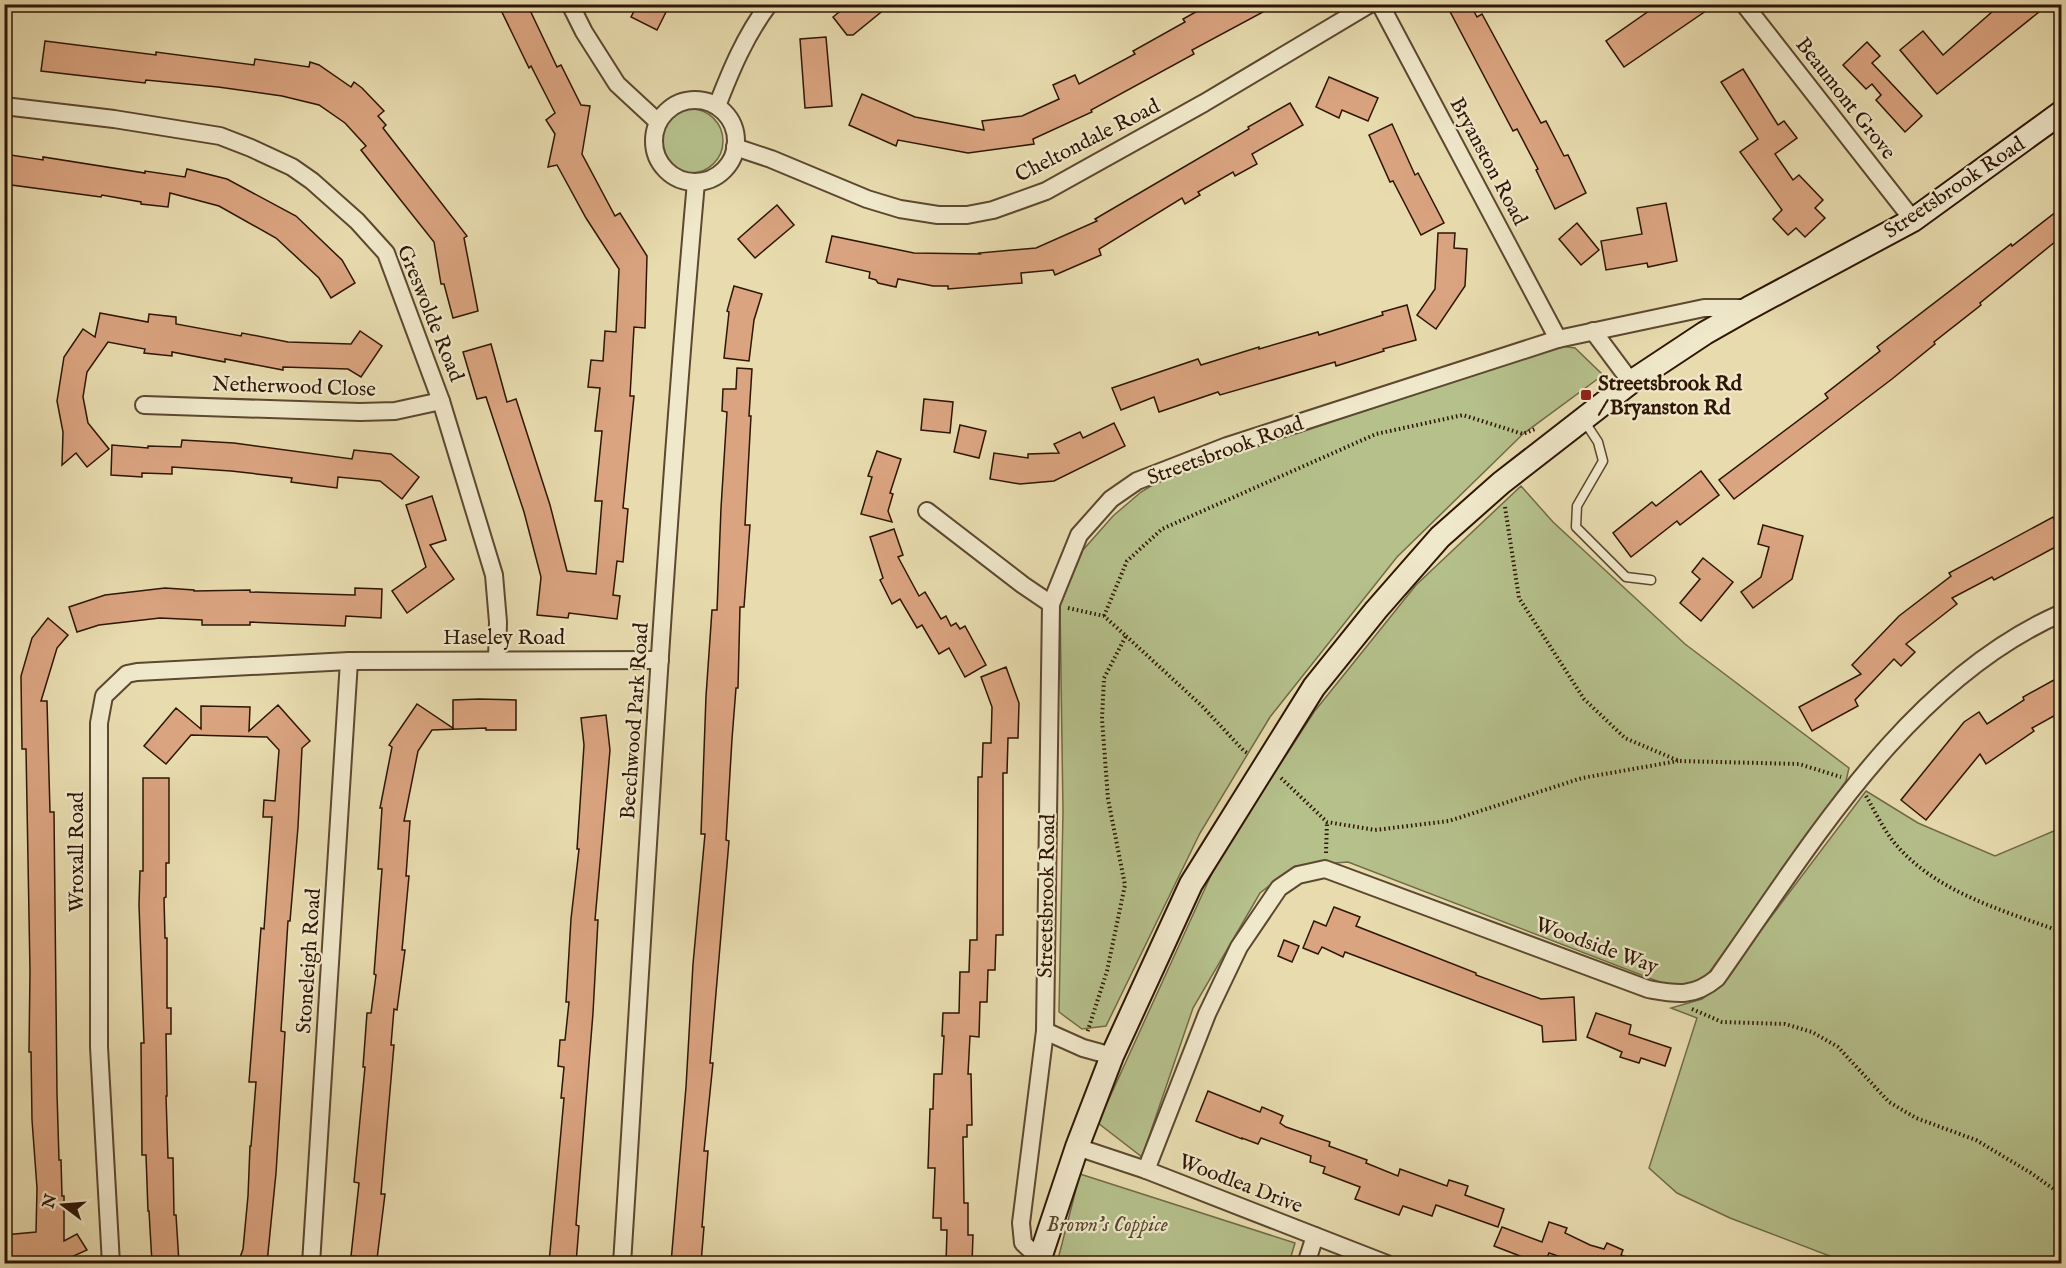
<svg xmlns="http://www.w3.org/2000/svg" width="2066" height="1268" font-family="'IM FELL English',serif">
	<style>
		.green { fill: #b5c08b; stroke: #726a48; stroke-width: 1.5 }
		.building { fill: #daa480; stroke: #2e1504; stroke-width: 1.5 }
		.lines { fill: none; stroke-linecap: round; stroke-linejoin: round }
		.service-casing { stroke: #5c472f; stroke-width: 11 }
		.minor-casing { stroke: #5c472f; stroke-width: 20 }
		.secondary-casing { stroke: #2e1504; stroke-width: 26 }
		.path { stroke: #2e1504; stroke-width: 4; stroke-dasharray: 1.5 3; stroke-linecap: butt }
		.service { stroke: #f0e8cb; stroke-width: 8 }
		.minor { stroke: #f0e8cb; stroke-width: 16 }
		.secondary { stroke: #f0e8cb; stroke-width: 22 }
		.poi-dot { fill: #8f2418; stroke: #f0e8cb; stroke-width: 2 }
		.labels { text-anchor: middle; stroke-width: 4.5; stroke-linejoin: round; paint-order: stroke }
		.street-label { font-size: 21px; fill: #2e1504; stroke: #f0e8cb }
		.poi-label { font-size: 21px; font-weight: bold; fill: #2e1504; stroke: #f0e8cb; text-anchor: start }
		.park-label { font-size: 21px; font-style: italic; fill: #56482c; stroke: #f0e8cb }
	</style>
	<rect width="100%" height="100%" fill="#e8dcaf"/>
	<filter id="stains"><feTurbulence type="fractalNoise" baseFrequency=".00333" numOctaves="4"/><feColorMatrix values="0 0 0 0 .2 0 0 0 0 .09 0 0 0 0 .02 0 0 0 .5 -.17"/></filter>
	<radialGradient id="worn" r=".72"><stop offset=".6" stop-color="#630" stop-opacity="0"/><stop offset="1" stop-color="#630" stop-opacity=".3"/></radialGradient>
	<g class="green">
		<circle cx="691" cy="141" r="32"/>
		<polygon points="1561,346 1575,348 1603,375 1523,434 1397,557 1270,717 1200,833 1106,1026 1082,1029 1059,1012 1063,812 1060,605 1083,550 1113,516 1141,492 1166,477"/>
		<polygon points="1521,486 1553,522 1685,644 1849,768 1846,781 1706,977 1692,985 1670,986 1348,862 1295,866 1260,893 1193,1008 1142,1157 1098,1123 1217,862 1314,712 1416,585"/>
		<polygon points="1866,791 1918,823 1995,856 2061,828 2061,1263 1848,1263 1730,1218 1677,1193 1649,1168 1697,1018 1671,1008 1702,999 1718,987"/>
		<polygon points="1080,1174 1295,1243 1289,1263 1057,1263"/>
	</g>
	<g class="building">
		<polygon points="498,4 527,4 557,67 561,65 581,105 590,106 582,154 615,216 620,213 647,256 645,328 634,327 630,396 634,396 623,508 628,509 623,562 617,561 613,595 620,596 617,619 569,613 568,618 537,615 541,577 524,512 486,397 477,399 463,352 491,344 507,402 516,399 550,505 567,571 596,574 602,501 595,501 602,431 595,431 600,388 588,387 591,360 603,361 605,331 616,332 619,269 586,218 557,165 548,167 555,134 546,120 555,113 531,66 529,68"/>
		<polygon points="638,4 670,4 657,30 631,17"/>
		<polygon points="849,4 891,4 853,35 847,35 833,17"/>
		<polygon points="1210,4 1278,4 1192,50 1194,54 1091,110 1092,112 1033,139 1034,144 968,153 898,140 896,146 849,125 862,94 915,117 984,130 982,121 1022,116 1059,99 1053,85 1075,75 1079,84 1135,54 1133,51 1185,22 1183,19"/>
		<polygon points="1446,4 1470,4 1477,17 1482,14 1541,123 1546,121 1564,156 1568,155 1586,193 1555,209 1536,170 1538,169 1517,129 1513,131"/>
		<polygon points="1659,4 1716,4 1624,67 1606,41"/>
		<polygon points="2001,4 2049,4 1937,94 1900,50 1923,31 1943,55"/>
		<polygon points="826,37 832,106 805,108 800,39"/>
		<polygon points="45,41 156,55 156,52 254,65 255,59 309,67 310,62 319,65 351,87 354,82 362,88 384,111 378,116 386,125 383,128 467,236 464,238 478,311 453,318 444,284 441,284 434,242 361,150 366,146 345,123 319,105 282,96 218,87 146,80 145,83 41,71"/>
		<polygon points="1867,42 1880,56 1872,63 1922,116 1905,132 1876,100 1881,95 1872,84 1866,89 1843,65"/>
		<polygon points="1743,69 1778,125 1784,121 1797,138 1775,154 1793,180 1799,175 1823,200 1815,208 1825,218 1805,237 1796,228 1788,235 1773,219 1782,210 1740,152 1758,139 1721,82"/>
		<polygon points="1329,77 1378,98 1368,121 1342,110 1339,118 1316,107"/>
		<polygon points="1290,103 1303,125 1252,154 1257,164 1235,176 1233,172 1198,192 1200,195 1185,204 1182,198 1099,249 1101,255 1055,275 1053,270 1021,273 1022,283 948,289 948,286 933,286 898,279 896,287 878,283 876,280 869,278 870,272 826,262 832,236 914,253 980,254 979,253 1036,248 1097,221 1095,219 1249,129 1248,127"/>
		<polygon points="1392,124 1415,175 1418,173 1444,223 1421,235 1393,181 1390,182 1369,135"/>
		<polygon points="4,154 43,160 43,157 145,173 145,171 185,177 187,169 227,179 296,216 342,260 355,283 331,298 319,278 276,238 219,206 170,193 168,207 141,204 141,202 102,195 101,197 4,184"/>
		<polygon points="1666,203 1677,261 1648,267 1647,263 1606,270 1601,241 1642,234 1637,208"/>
		<polygon points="777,205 794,225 755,258 738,239"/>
		<polygon points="2061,208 2061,237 1980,303 1981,305 1934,342 1935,344 1892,379 1734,499 1719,480 1828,398 1825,394 1880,351 1877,347 2011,244 2012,246"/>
		<polygon points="1577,223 1599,250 1581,265 1559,239"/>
		<polygon points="1438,233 1455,233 1454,248 1467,249 1465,286 1436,329 1417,315 1435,289"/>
		<polygon points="734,286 762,294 754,320 749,361 724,358 729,312 727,311"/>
		<polygon points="1407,305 1416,340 1383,349 1384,351 1336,366 1335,362 1220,395 1218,392 1159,412 1154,397 1121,410 1112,388 1198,359 1201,365 1259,347 1259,349 1318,332 1319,335 1383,315 1382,312"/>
		<polygon points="100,313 148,322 149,314 176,317 176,324 241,336 242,333 288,342 351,344 360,331 382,346 361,377 348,369 283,367 283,370 225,359 225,362 172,352 172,356 144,353 145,349 108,342 87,372 83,397 88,423 109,449 87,467 76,453 62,465 63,432 57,401 64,357 83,329 95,337"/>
		<polygon points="737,368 752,369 749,416 751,416 745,525 750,525 744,607 740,607 738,688 736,688 732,739 726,840 729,841 710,1063 713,1063 704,1151 708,1151 702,1227 704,1227 701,1263 671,1263 686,1087 693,964 705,834 701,834 706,696 712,610 717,610 721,508 727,412 722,411 723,389 736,389"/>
		<polygon points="924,399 953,402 950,433 921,430"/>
		<polygon points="1114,423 1125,446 1054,481 1020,484 990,479 994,453 1028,458 1028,454 1059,453 1054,444 1080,432 1083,438"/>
		<polygon points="960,425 986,431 979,458 954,452"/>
		<polygon points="182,440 234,443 352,459 354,450 391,454 419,477 402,499 380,481 338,477 337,488 291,482 292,478 231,471 172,467 172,474 142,473 142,477 111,475 112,445 148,448 148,446 181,447"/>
		<polygon points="877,451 901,459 890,493 893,494 888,511 892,522 861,514 872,477 868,476"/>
		<polygon points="1701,471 1719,495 1680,525 1677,521 1631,557 1613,533 1652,502 1656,506"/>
		<polygon points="432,496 446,540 430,545 454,579 407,613 392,591 426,567 406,505"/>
		<polygon points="2053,517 2061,533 2061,544 1994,580 1992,577 1952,598 1957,604 1906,644 1915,652 1901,666 1894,659 1855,700 1858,706 1812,731 1799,707 1861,674 1852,665 1899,616 1951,576 1949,573"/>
		<polygon points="1763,525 1803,536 1792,579 1753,608 1741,592 1761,577 1769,547 1758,544"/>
		<polygon points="894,529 903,555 898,557 919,596 925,592 941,619 946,616 951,626 956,623 960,629 965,626 986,665 965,677 949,648 939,654 922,625 917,628 900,599 892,604 880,580 883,578 870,537"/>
		<polygon points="1703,558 1733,582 1701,621 1680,603 1700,579 1692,572"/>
		<polygon points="165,588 194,590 194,591 250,590 250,592 355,595 355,588 382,589 381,618 346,616 345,626 250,622 250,625 202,625 202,620 160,618 99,625 77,632 69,607 105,595"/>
		<polygon points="48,618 68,635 57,648 41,701 47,701 50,812 54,812 57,1093 59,1160 61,1160 62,1196 64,1196 64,1241 77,1234 87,1250 58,1263 41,1263 39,1260 4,1263 4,1235 36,1232 37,1188 32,1120 31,1052 29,1052 30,971 26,749 22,749 21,676 32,638"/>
		<polygon points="1006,667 1019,703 1018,738 1008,738 1007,773 1003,773 1003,935 996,935 995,970 988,970 987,1002 980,1002 979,1037 970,1036 968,1074 971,1074 972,1125 967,1125 967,1137 963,1137 964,1203 968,1203 968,1235 973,1235 972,1263 946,1263 947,1230 941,1230 941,1218 933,1218 935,1168 928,1168 930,1109 933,1109 934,1074 942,1074 944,1036 942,1036 943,1013 959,1013 960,972 969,972 970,940 977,940 978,777 982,777 983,743 991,743 992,707 981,677"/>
		<polygon points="2061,676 2061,712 2032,728 2034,731 1986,764 1980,754 1926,820 1901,800 1964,722 1979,712 1987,724 2024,700 2023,697"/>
		<polygon points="479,699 516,700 516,730 486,730 486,728 432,730 418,751 404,821 410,821 406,876 409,876 402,950 405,950 397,1010 394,1009 391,1045 394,1045 381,1194 385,1194 377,1259 351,1256 359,1183 354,1182 365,1067 363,1067 367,1013 371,1013 376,975 374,974 382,869 378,869 382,808 380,808 392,747 389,745 417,704 453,728 453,700"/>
		<polygon points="278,705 310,741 302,748 298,827 290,921 288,921 281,1031 285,1032 276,1173 267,1263 238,1263 243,1249 248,1196 250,1146 251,1146 256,1082 249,1082 261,928 264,929 272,817 263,817 264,800 275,801 279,750 267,737 191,735 166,764 144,746 176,708 201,729 201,706 250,707 249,731"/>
		<polygon points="606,715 610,750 595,920 598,920 593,1013 576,1225 579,1226 576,1263 549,1263 564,1098 561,1098 564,1067 558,1066 560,1040 565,1040 569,1002 566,1002 571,919 579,849 577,849 584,745 581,718"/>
		<polygon points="143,778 169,778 169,863 166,863 166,897 164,898 165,938 167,938 167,1008 171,1008 171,1034 166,1034 167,1096 166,1096 168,1158 173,1158 174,1215 176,1215 179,1263 152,1263 149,1211 148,1211 146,1155 142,1155 141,1043 144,1043 139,905 140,871 143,871"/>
		<polygon points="1334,907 1360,917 1356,926 1476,973 1476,975 1541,999 1574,997 1576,1040 1543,1042 1542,1026 1345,952 1343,957 1322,947 1318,954 1303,948 1314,921 1326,926"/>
		<polygon points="1284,940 1299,946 1292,962 1278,956"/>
		<polygon points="1596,1013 1631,1025 1629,1034 1671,1048 1665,1066 1641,1058 1639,1063 1620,1057 1622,1052 1587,1037"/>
		<polygon points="1208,1091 1260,1112 1262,1107 1283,1116 1280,1123 1286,1127 1330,1142 1329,1146 1367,1160 1366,1163 1398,1176 1400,1169 1447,1186 1449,1180 1468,1186 1465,1195 1504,1209 1498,1227 1436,1205 1432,1216 1403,1206 1399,1215 1355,1199 1360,1187 1323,1173 1325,1167 1310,1162 1311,1156 1261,1138 1258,1144 1242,1138 1242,1139 1196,1121"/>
		<polygon points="1549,1222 1567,1228 1565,1233 1590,1245 1604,1249 1607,1243 1623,1250 1621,1255 1638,1261 1637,1263 1578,1263 1549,1253 1545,1263 1517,1263 1520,1256 1494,1246 1502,1227 1542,1242"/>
	</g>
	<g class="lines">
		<g class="service-casing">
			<g id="service">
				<polyline points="4,10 5,4"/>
				<polyline points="1583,419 1598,442 1603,461 1577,506 1576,527 1626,577 1651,580"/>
			</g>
		</g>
		<g class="minor-casing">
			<g id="minor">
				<polyline points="570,4 584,32 617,84 658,122"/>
				<polyline points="1380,4 1558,339"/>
				<polyline points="1744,4 1913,220"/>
				<circle cx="695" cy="141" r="41"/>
				<polyline points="4,106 114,119 220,136 251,148 292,167 312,181 357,221 386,253 441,401 494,575 498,622 497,660"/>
				<path d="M717,106C731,70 745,36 769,4"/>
				<polyline points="735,147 771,159 867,199 900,209 938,215 967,215 993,210 1046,191 1204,103 1370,4"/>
				<polyline points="1593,331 1631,382"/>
				<polyline points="144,405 360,412 395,411 441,401"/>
				<polyline points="927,511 1023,585 1051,604"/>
				<polyline points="1045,1031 1083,1048 1112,1056"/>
				<polyline points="1077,1147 1146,1170 1387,1264"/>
				<path d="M1146,1170L1207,1014L1239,947L1279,888L1298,875L1325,869L1648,989C1676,994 1693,998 1717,978C1810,846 1908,680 2062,613"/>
				<polyline points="1040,1259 1023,1243 1021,1223 1045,1031 1051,604 1079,535 1111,499 1137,481 1227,446 1558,339 1704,308 1749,308"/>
				<polyline points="111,1264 99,1047 99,723 104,696 127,674 137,672 349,661 660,660"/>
				<polyline points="311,1264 349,661"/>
				<path d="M622,1264C645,903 664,542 696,182"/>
				<polyline points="1306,1264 1315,1236"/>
			</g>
		</g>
		<g class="secondary-casing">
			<polyline id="secondary" points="1038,1264 1077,1147 1112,1056 1191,884 1314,687 1376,610 1440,537 1501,483 1631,382 1705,333 1749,308 1913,220 2062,112"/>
		</g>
		<g class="path">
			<polyline points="1505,507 1519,598 1584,699 1625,738 1679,761 1799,764 1841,777"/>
			<polyline points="1068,608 1104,616 1126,636 1104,678 1102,719 1108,799 1125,885 1107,971 1087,1033"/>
			<polyline points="1104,616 1127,561 1162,529 1376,434 1463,415 1523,434 1535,429"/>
			<polyline points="1126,636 1202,706 1244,751 1249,754"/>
			<polyline points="1281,778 1327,822 1375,830 1449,821 1582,778 1678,761"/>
			<path d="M1866,796C1876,813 1885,833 1898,847C1940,894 2005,911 2062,932"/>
			<polyline points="1326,853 1327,822"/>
			<polyline points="1692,1009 1722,1022 1785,1024 1812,1032 1838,1047 1889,1102 1916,1118 1976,1140 2031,1173 2062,1195"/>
		</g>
		<use href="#service" class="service"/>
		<use href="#minor" class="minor"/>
		<use href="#secondary" class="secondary"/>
	</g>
	<rect class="poi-dot" x="1580" y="389" width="12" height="12" rx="3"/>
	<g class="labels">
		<g class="street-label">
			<text transform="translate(1846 98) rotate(52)" y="7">Beaumont Grove</text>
			<text transform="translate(1087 140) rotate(-27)" y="7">Cheltondale Road</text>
			<text transform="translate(1489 161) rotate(62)" y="7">Bryanston Road</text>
			<text transform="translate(1954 187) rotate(-34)" y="7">Streetsbrook Road</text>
			<text transform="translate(431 313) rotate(68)" y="7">Greswolde Road</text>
			<text transform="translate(294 386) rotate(2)" y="7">Netherwood Close</text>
			<text transform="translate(1225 450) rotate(-20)" y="7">Streetsbrook Road</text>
			<text x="504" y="644">Haseley Road</text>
			<text transform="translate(634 721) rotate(-86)" y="7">Beechwood Park Road</text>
			<text transform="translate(76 852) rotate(-90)" y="7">Wroxall Road</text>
			<text transform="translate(1046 896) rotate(-89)" y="7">Streetsbrook Road</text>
			<text transform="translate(1597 945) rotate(20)" y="7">Woodside Way</text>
			<text transform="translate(308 961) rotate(-86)" y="7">Stoneleigh Road</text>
			<text transform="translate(1241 1183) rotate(21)" y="7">Woodlea Drive</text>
		</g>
		<g class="poi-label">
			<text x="1598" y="390">Streetsbrook Rd<tspan x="1598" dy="24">/ Bryanston Rd</tspan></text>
		</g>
		<g class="park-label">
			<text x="1107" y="1231">Brown's Coppice</text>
		</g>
	</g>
	<rect width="2066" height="1268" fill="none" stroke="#e8dcaf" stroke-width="24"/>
	<rect x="6" y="6" width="2054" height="1256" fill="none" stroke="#2e1504" stroke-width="3"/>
	<rect x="12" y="12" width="2042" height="1244" fill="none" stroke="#2e1504" stroke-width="1.5"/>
	<g transform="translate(63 1205) rotate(286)" stroke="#f0e8cb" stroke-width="4.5" paint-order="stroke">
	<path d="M0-4.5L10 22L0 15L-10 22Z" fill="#2e1504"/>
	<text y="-9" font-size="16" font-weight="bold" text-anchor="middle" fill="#2e1504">N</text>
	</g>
	<rect width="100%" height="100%" filter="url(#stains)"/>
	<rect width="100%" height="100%" fill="url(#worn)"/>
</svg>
